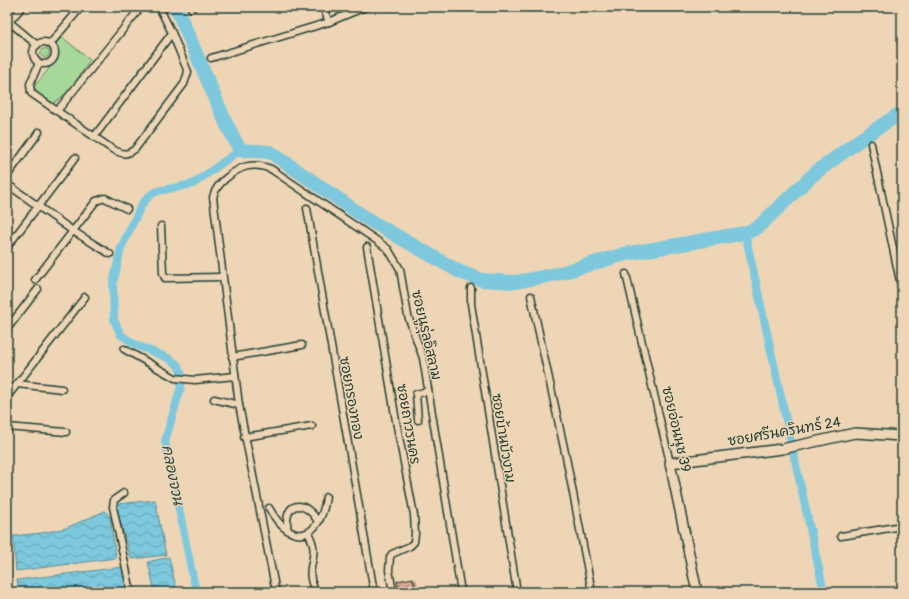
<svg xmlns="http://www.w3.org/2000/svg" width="909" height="599" font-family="Pangolin,'Playpen Sans Thai',sans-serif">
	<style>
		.grass { fill: url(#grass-dots); stroke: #628a66 }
		.green { fill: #a6d899; stroke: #628a66 }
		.water { fill: url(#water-waves); stroke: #579099 }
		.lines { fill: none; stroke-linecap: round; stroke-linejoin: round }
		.canal { stroke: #7dc8dd; stroke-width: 8 }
		.river { stroke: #7dc8dd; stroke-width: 14 }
		.building { fill: url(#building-cross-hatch); stroke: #1f3d34; filter: url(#shadow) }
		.street-casing { stroke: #1f3d34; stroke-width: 9 }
		.secondary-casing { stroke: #1f3d34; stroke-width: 12 }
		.street { stroke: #edd5b5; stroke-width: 6 }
		.secondary { stroke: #edd5b5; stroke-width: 9 }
		.labels { text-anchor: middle; stroke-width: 3; stroke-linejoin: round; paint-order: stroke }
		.street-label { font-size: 14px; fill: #1f3d34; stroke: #edd5b5 }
		.water-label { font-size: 15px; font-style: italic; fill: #284b45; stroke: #edd5b5 }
	</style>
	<defs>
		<pattern id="grass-dots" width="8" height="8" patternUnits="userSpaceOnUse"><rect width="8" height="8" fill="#a6d899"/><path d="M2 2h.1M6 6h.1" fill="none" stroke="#8eba84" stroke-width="1.8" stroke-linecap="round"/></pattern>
		<pattern id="water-waves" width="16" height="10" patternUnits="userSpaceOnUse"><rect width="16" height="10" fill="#7dc8dd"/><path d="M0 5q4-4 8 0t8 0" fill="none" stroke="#66a4b4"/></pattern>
		<pattern id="building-cross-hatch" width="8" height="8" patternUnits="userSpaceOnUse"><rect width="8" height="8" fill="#dfa896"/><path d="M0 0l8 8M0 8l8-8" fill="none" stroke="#b48a7b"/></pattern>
		<filter id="shadow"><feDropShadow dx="3" dy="2" stdDeviation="0" flood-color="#0004"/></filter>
	</defs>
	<rect width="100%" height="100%" fill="#edd5b5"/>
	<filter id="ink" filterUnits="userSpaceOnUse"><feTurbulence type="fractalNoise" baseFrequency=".025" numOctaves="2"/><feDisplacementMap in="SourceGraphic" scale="8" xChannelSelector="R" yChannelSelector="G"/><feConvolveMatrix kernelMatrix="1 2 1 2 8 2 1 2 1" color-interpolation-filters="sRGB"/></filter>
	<g filter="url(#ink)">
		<circle class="grass" cx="45" cy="53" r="4.5"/>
		<polygon class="green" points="62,37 90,60 70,90 54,103 41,98 34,87 55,61 56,50 54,45"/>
		<g class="water">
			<polygon points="155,500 166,555 131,559 116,506 118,504"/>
			<polygon points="105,511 110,517 116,558 16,571 13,536 42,533 66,528"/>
			<polygon points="169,557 177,592 155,592 148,562"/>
			<polygon points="123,567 128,592 19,592 17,580"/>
		</g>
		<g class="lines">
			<g class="canal">
				<polyline points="745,233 824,592"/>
				<polyline points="196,592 165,441 181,387 181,371 177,364 168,358 136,345 121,335 114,320 113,284 121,248 142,204 150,195 158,191 193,184 240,150"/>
			</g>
			<polyline class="river" points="176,7 226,123 240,150 270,152 369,220 460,272 482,280 516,282 557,274 625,254 745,233 757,228 815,173 861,139 902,112"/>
		</g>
		<polygon class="building" points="413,578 416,592 399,592 397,581"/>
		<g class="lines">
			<g class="street-casing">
				<g id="street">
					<polyline points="323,7 329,22"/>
					<polyline points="191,8 193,7"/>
					<polyline points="7,20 37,45"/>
					<polyline points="9,22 22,7"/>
					<circle cx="44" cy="53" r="11"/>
					<polyline points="50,44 81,7"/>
					<polyline points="211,58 329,22 365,7"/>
					<path d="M39,63L30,84L31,93L112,149C122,154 126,156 135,149L184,84L188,72L172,33L159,7"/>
					<polyline points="57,111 141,7"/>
					<polyline points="94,137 172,33"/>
					<polyline points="871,144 902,291"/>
					<polyline points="7,176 39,132"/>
					<polyline points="7,184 73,231 110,254"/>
					<polyline points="307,208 374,592"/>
					<polyline points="161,226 163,273 165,278 221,277"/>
					<polyline points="7,247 75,158"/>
					<polyline points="367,247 396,421 414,515 415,534 414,542 410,546 392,554 390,557 389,570 393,592"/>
					<polyline points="626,274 670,463"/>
					<polyline points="35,280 96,201 105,198 127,209"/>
					<polyline points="471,288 471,304 517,592"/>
					<polyline points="531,296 566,457 592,592"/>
					<polyline points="7,329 38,289"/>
					<polyline points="124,349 175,378 195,380 235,376"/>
					<polyline points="232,357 302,345"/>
					<polyline points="17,384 62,389"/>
					<polyline points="7,397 85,297"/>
					<polyline points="214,399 239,405"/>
					<polyline points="418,420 416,394 428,391"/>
					<polyline points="7,427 66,432"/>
					<polyline points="244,437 312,426"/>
					<polyline points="124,493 114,500 113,507 131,592"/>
					<path d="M269,508C291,548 320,541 326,497"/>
					<path d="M288,531C282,500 306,499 318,522"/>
					<path d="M308,533C323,558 301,566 316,592"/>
					<polyline points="841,536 902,526"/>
					<path d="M276,592L239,405L213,197C215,189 219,185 225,179C239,167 252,161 271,169L376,240L388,249L400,269L408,316L423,358L461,592"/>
				</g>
			</g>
			<g class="secondary-casing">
				<polyline id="secondary" points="697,592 670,463 782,449 855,433 902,436"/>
			</g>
			<use href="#street" class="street"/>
			<use href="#secondary" class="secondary"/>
		</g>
	</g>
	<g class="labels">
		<g class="street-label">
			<text transform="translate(427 335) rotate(77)" y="5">ซอยนูรุ่ลอิสลาม</text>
			<text transform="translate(352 398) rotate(80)" y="5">ซอยกรองทอง</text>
			<text transform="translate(409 424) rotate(80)" y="5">ซอยถาวรนคร</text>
			<text transform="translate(677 429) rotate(77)" y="5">ซอยอ่อนนุช 39</text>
			<text transform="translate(784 431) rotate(-10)" y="5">ซอยศรีนครินทร์ 24</text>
			<text transform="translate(504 438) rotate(81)" y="5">ซอยบ้านบัวงาม</text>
		</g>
		<g class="water-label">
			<text transform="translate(173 475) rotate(79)" y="5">คลองจวน</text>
		</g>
	</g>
	<rect width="909" height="599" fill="none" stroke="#edd5b5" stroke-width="24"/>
	<rect x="12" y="12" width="885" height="575" fill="none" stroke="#1f3d34" stroke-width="1.5" filter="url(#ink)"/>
</svg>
